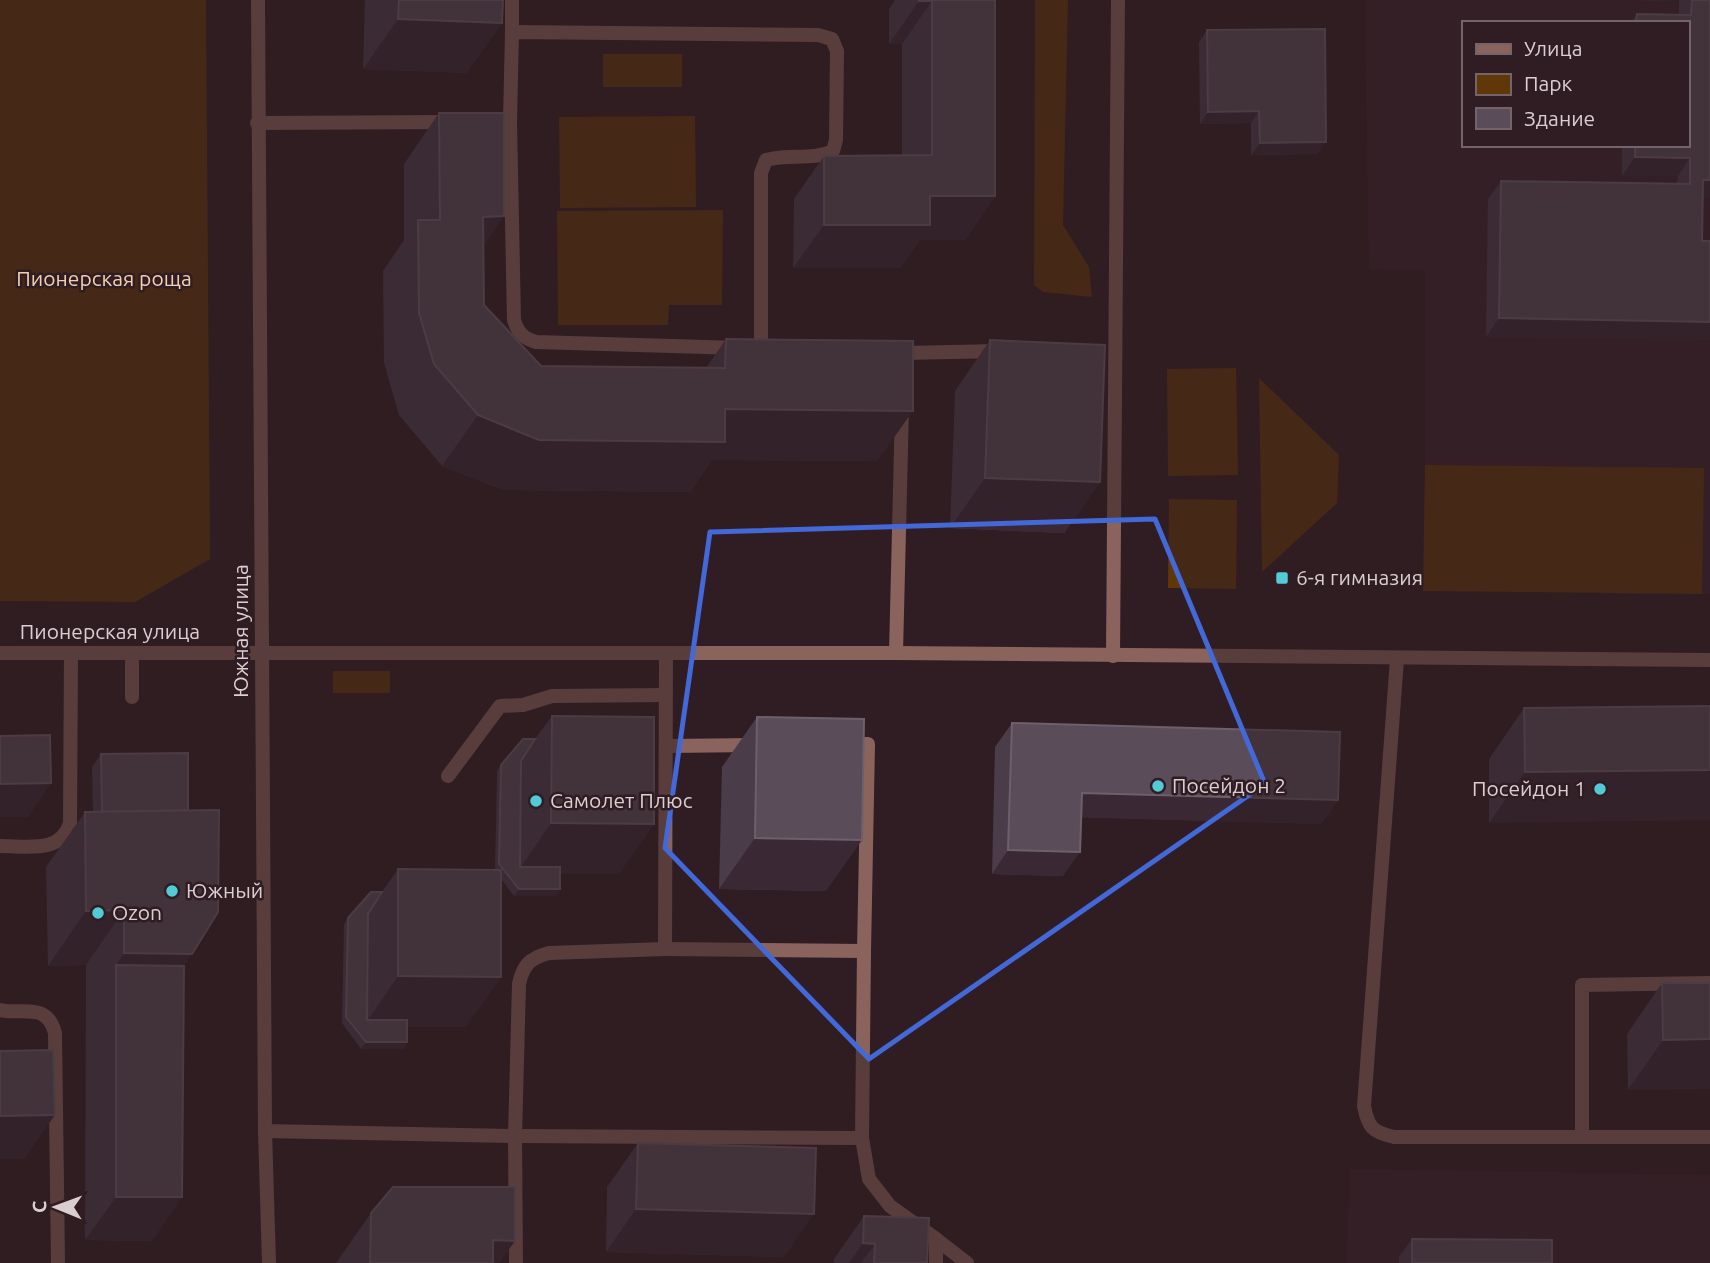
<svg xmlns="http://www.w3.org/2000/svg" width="1710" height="1263" font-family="Ubuntu,sans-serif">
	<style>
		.built { fill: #3d232b; fill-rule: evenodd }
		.green { fill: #603706 }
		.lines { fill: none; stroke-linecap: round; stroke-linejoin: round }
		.lane { stroke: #8a645c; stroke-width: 14 }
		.street { stroke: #8a645c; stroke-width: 14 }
		.wall { fill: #4b3c49 }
		.shaded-wall { fill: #3a2934 }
		.building { fill: #5a4c58; stroke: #6e606b; stroke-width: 2 }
		.marked { fill: none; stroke: #4368d7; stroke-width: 5; stroke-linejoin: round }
		.poi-dot { fill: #52cbd7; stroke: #301d23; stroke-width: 2.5 }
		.labels { text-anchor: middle; stroke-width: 5; stroke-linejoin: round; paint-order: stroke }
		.park-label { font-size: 21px; fill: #f3cfb0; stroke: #301d23 }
		.poi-label { font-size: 21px; fill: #dbced1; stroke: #301d23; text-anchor: start }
		.street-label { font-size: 21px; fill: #dbced1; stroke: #301d23 }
	</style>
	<rect width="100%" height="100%" fill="#301d23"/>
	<g class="built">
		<path d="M1365,0H1710V594H1617L1619,467L1425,465V270L1369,269ZM1463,23H1687V145H1463Z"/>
		<polygon points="1350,1169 1710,1175 1710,1263 1347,1263"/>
	</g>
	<g class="green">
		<polygon points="0,0 206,0 210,559 135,602 0,601"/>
		<polygon points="1035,0 1068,0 1063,225 1089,267 1092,297 1043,292 1034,285"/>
		<rect x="603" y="54" width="79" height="33"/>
		<polygon points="695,116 696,207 560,208 559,117"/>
		<polygon points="723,210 722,305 669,305 668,325 558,325 557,211"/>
		<polygon points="1236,368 1238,475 1168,476 1167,369"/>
		<polygon points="1259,378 1339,455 1337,503 1262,572"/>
		<polygon points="1425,465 1704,468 1702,594 1423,591"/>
		<polygon points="1169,499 1237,500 1236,589 1168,588"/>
		<rect x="333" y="671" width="57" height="22"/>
	</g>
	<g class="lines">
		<g class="lane">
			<polyline points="512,32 512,0"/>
			<path d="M486,122H510L514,320C518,333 523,338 536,342L739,348"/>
			<path d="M510,122L512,32L818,35L832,39L837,51L836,140L833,151C812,161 788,153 766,160L761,173V348"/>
			<polyline points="257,123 451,122"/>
			<polyline points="903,353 999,351"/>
			<polyline points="132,653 132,697"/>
			<polyline points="896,653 902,408"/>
			<polyline points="1113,656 1118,0"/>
			<polyline points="845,744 868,744 864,951"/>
			<polyline points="666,746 755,745"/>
			<polyline points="448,776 500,706 523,705 552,696 666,695"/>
			<path d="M0,846C27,846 61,854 70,823L71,653"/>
			<path d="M0,1010C24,1015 47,1002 55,1033L58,1263"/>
			<polyline points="265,1131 515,1136 862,1138 864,951 665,949"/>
			<polyline points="862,1138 869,1179 890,1206 936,1239 936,1263"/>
			<polyline points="936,1239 967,1263"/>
			<path d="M516,1263L515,1136L519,984C523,965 530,958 549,953L665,949L666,655"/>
		</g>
		<g class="street">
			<polyline points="258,0 265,1131 269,1263"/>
			<polyline points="0,653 896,653 1710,660"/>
			<path d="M1397,659L1364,1106C1368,1127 1372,1132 1394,1137H1710"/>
			<polyline points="1582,1137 1582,985 1710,983"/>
		</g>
	</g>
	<g class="wall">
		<polygon points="365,0 503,0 502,23 466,73 363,69"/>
		<polygon points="895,0 995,0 995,196 965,240 920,240 900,268 793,268 794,199 824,156 902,155 902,44 889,44 889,9"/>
		<polygon points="1632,0 1710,0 1710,199 1703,198 1486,337 1488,199 1501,181 1677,183 1678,176 1622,176 1622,145 1687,145 1687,23 1630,23 1637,14 1679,15 1679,1"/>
		<polygon points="1207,30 1317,154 1251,155 1251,123 1200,124 1199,42"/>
		<polygon points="439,113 483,247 484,305 541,366 706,368 726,339 877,461 712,460 690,492 503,490 442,466 399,415 384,363 383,271 404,240 404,164"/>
		<polygon points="990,340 1100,482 1064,533 950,528 955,391"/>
		<polygon points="1710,706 1489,823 1489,759 1524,708"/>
		<polygon points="552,716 619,874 560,874 560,889 556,896 514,896 501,879 466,1027 407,1027 407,1042 403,1049 361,1049 342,1023 344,924 348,918 382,892 398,869 495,870 497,771 501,765 535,739"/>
		<polygon points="757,717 826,891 719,889 722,767"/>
		<polygon points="1012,723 1338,800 1321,824 1081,817 1063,876 992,874 995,747"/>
		<polygon points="101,754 184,966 152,1241 85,1240 86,965 48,966 46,867 85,812 93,812 92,767"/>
		<polygon points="1662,983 1710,983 1628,1090 1627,1034"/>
		<polygon points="638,1143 784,1257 606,1252 607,1187"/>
		<polygon points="371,1213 499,1263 336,1263"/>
		<polygon points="864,1216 927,1263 834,1263 834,1259"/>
		<polygon points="1412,1239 1552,1263 1399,1263 1399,1257"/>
	</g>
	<g class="shaded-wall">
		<polygon points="1632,0 1680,0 1679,1"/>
		<polygon points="919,1 932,1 902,44 889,44"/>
		<polygon points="398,19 502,23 466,73 363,69"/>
		<polygon points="1259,111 1251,123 1200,124 1208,112"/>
		<polygon points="1326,142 1317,154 1251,155 1260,143"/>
		<polygon points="1635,157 1690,158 1678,176 1622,176"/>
		<polygon points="1703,180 1710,180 1710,199 1690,198"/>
		<polygon points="930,196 995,196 965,240 920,240 900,268 793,268 824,225"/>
		<polygon points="504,216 469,267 483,217"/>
		<polygon points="1499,318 1710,322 1710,340 1486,337"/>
		<polygon points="725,409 913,411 877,461 712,460 690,492 503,490 442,466 478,415"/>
		<polygon points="985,478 1100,482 1064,533 950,528"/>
		<polygon points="1710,770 1710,820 1489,823 1525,772"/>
		<polygon points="51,783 28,817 0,817 0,784"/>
		<polygon points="1082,793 1338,800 1321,824 1065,817"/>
		<polygon points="551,823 654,824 619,874 516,874"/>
		<polygon points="755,838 862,840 826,891 719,889"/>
		<polygon points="1008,850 1080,852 1063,876 992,874"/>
		<polygon points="519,889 560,889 556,896 514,896"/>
		<polygon points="124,910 86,965 48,966 86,911"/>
		<polygon points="124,953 192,954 153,1009 116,965"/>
		<polygon points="398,976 501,977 466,1027 363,1027"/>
		<polygon points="1710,1039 1710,1089 1628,1090 1663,1040"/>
		<polygon points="366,1042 407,1042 403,1049 361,1049"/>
		<polygon points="55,1115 24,1159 0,1159 0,1116"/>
		<polygon points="116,1197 182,1197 152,1241 85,1240"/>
		<polygon points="636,1209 814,1214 784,1257 606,1252"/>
		<polygon points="493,1240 515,1241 499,1263 478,1263"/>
		<polygon points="863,1243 875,1244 861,1263 849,1263"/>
	</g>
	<g class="building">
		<polygon points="399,0 503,0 502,23 398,19"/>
		<polygon points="919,0 995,0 995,196 930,196 930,225 824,225 824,156 932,155 932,1 919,1"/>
		<polygon points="1692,0 1710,0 1710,180 1703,180 1702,241 1710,241 1710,322 1499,318 1501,181 1690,184 1690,158 1635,157 1635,145 1687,145 1687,23 1636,23 1637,14 1691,15"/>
		<polygon points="1325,29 1326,142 1260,143 1259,111 1208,112 1207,30"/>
		<polygon points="439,113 504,113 504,216 483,217 484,305 541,366 725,368 726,339 913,341 913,411 725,409 725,442 539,440 478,415 434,364 419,313 418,220 440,220"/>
		<polygon points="990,340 1105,345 1100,482 985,478"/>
		<polygon points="1710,706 1710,770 1525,772 1524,708"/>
		<polygon points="552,716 654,717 654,824 551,823"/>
		<polygon points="757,717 864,719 862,840 755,838"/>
		<polygon points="1012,723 1340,732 1338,800 1082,793 1080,852 1008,850"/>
		<polygon points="50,735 51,783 0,784 0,736"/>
		<polygon points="523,739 535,739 521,761 520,867 560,867 560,889 519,889 499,864 501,765"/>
		<polygon points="188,753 188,810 102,812 101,754"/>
		<polygon points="219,810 218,912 192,954 124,953 124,910 86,911 85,812"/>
		<polygon points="398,869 501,870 501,977 398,976"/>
		<polygon points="371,892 382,892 368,914 367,1020 407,1020 407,1042 366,1042 346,1017 348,918"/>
		<polygon points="116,965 184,966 182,1197 116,1197"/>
		<polygon points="1662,983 1710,983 1710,1039 1663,1040"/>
		<polygon points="53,1050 55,1115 0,1116 0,1051"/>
		<polygon points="638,1143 816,1148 814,1214 636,1209"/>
		<polygon points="393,1187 515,1187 515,1241 493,1240 493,1263 370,1263 371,1213"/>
		<polygon points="864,1216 929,1218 927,1263 874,1263 875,1244 863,1243"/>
		<polygon points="1412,1239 1552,1240 1552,1263 1412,1263"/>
	</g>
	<path d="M0 0H1710V1263H0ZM1155,519L1265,784L869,1059L665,848L710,532Z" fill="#301d23" fill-opacity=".55" fill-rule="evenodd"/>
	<path class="marked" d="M1155,519L1265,784L869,1059L665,848L710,532Z"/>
	<g class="poi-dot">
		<rect x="1275" y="571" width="14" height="14" rx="3.5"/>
		<circle cx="1158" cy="786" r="7"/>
		<circle cx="1600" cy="789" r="7"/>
		<circle cx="536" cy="801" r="7"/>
		<circle cx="172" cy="891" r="7"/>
		<circle cx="98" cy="913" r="7"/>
	</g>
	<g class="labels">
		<g class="park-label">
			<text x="104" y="286">Пионерская роща</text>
		</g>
		<g class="poi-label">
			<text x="1296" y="585">6-я гимназия</text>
			<text x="1172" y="793">Посейдон 2</text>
			<text x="1586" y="796" text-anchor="end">Посейдон 1</text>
			<text x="550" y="808">Самолет Плюс</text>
			<text x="186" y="898">Южный</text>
			<text x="112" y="920">Ozon</text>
		</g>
		<g class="street-label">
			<text transform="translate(241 631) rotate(-90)" y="7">Южная улица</text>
			<text x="110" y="639">Пионерская улица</text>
		</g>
	</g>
	<rect x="1462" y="21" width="228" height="126" fill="#301d23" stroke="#746469" stroke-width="2"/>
	<rect x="1476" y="44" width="35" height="10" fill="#8a645c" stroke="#746469" stroke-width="2"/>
	<text x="1524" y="56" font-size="21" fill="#dbced1">Улица</text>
	<rect x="1476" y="74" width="35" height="21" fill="#603706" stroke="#746469" stroke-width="2"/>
	<text x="1524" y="91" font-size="21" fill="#dbced1">Парк</text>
	<rect x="1476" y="108" width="35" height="21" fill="#5a4c58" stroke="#746469" stroke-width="2"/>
	<text x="1524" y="126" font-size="21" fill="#dbced1">Здание</text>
	<g transform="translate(56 1207) rotate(271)" stroke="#301d23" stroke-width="5" paint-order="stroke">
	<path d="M0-5L12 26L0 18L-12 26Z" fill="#dbced1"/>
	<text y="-10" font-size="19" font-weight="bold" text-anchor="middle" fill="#dbced1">С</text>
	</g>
</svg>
